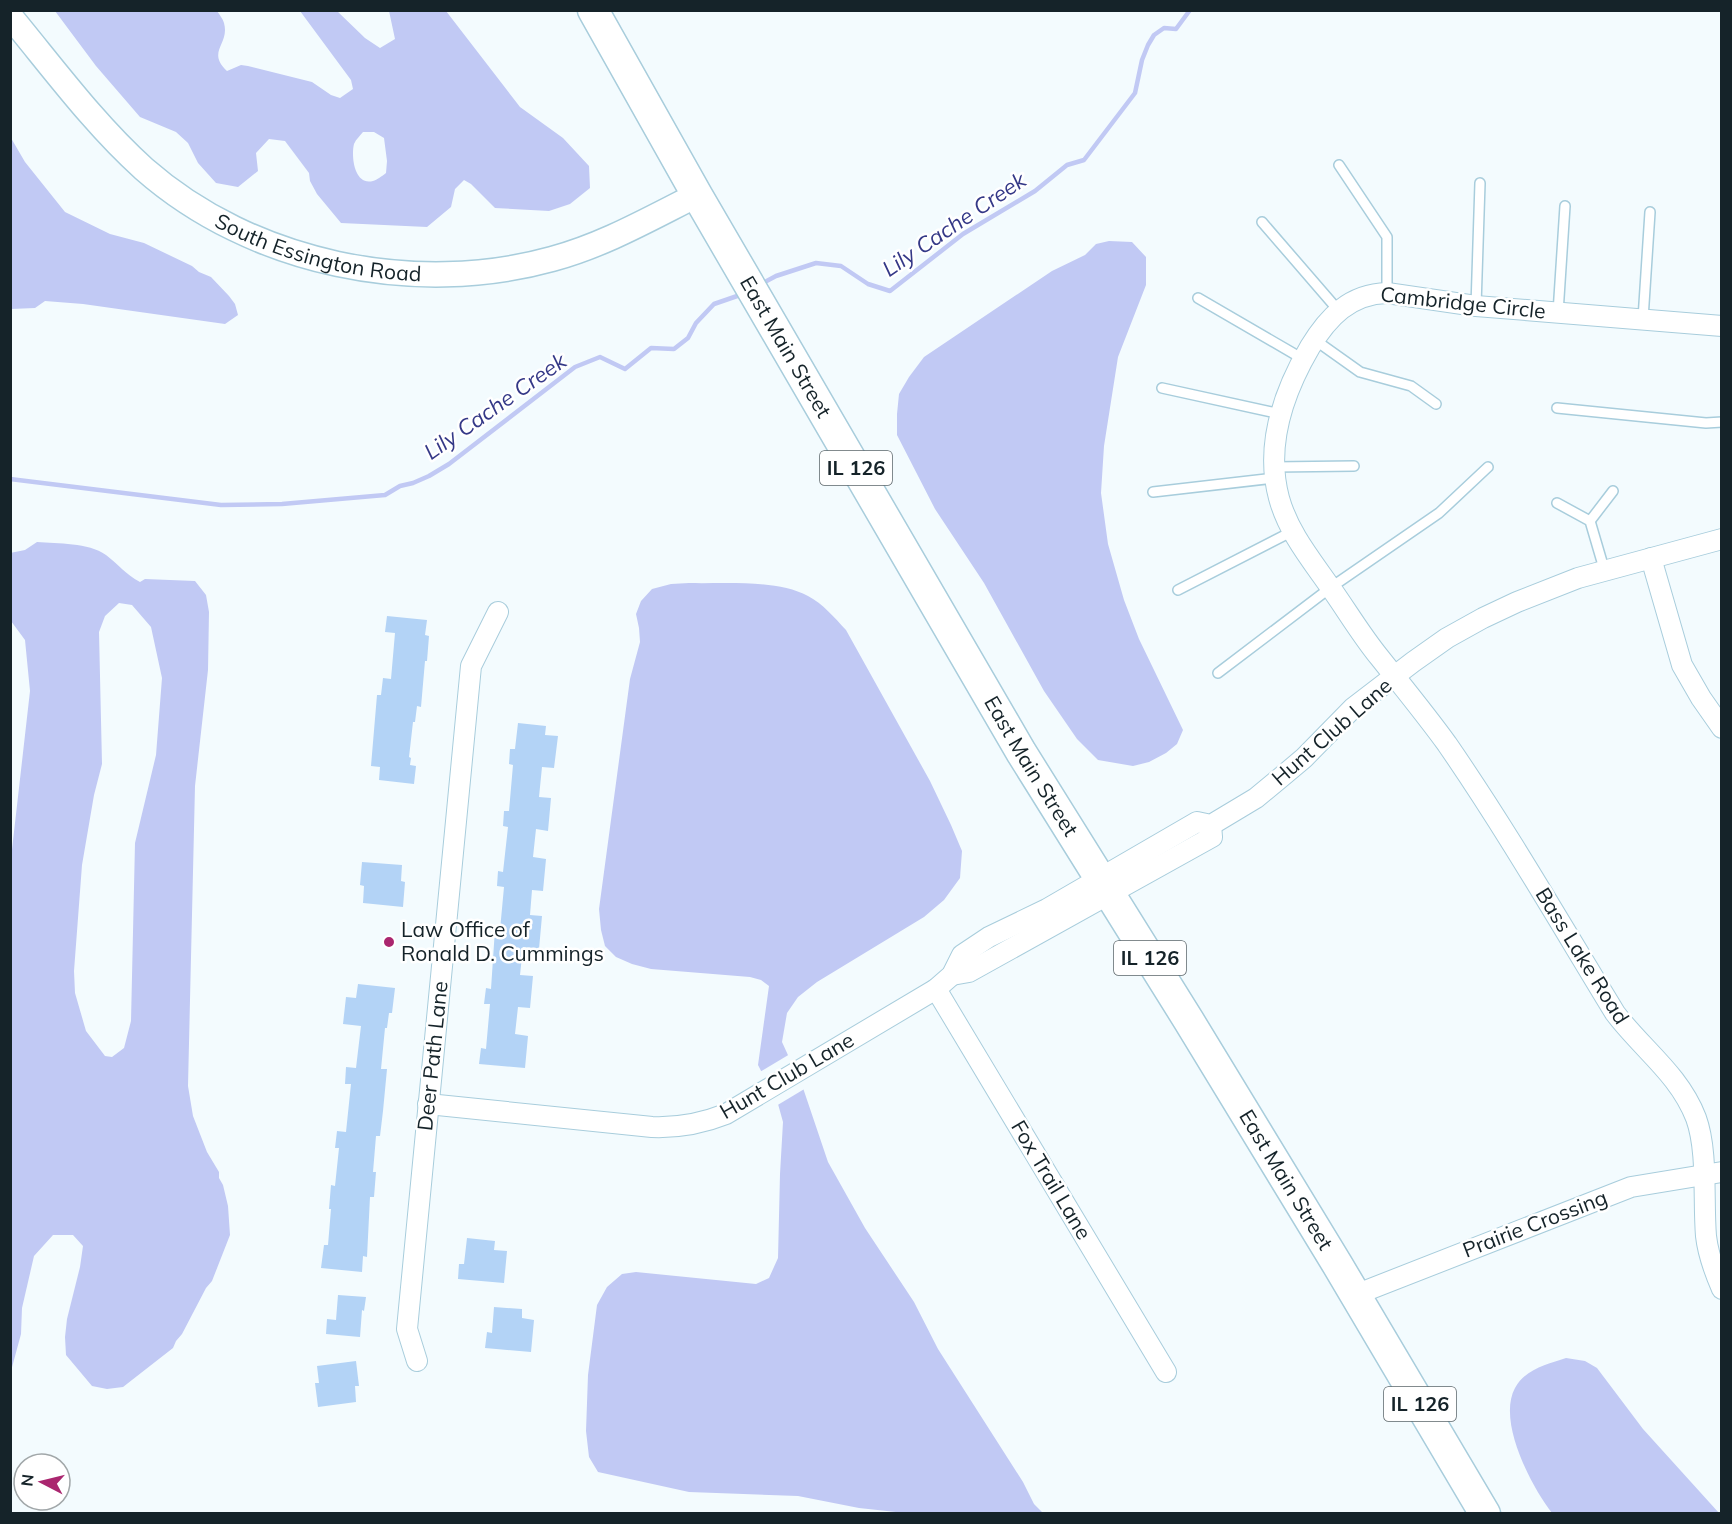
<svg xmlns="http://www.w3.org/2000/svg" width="1732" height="1524" font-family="Mulish,sans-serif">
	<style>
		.water { fill: #c1c9f4; fill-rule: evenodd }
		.pier { fill: #f3fbfe }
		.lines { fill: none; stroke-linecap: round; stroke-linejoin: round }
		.stream { stroke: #c1c9f4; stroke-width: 4.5 }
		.building { fill: #b3d3f6 }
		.service-casing { stroke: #a8cddc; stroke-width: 12 }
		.minor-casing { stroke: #a8cddc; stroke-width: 22 }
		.tertiary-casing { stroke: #a8cddc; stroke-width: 27 }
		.primary-casing { stroke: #a8cddc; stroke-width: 33 }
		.service { stroke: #fff; stroke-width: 9 }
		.minor { stroke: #fff; stroke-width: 20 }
		.tertiary { stroke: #fff; stroke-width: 24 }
		.primary { stroke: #fff; stroke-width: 30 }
		.poi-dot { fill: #aa266f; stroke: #fff; stroke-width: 2 }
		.labels { text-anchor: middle; stroke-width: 5; stroke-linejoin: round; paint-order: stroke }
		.shield { fill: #fff; stroke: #5b6569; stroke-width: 1.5 }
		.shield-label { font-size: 20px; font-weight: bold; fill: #152329 }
		.street-label { font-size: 21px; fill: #152329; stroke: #fff }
		.poi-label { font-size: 21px; fill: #152329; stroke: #fff; text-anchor: start }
		.water-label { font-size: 22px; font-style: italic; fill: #343887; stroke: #fff }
	</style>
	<rect width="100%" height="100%" fill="#f3fbfe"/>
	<g class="water">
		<path d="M55,11H217C219,14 223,19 224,23C230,45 206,51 227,71L241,65L248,66L312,82L331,95L340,98L353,89L351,80L300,11H337L365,38L380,48L395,39L389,11H446L520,107L563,138L589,166L590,188L570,204L549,211L495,208L471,184L464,180L455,189L451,207L427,227L341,223L317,194L310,181L309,173L285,141L269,139L256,153L258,171L238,187L216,183L198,163L188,143L176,132L140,117L96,66ZM363,132H374L384,138L387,161L386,173C382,176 377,180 373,181C354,186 351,156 354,144C356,139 360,136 363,132Z"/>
		<polygon points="11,138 25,162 65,212 110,234 144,243 192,266 199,272 211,277 229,296 235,304 238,315 225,324 83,304 45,301 35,308 11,309"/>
		<polygon points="1109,241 1132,242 1146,257 1146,285 1118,357 1104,446 1101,493 1108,544 1124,600 1139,639 1183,730 1177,744 1166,753 1149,762 1133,766 1098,760 1077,739 1044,691 984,583 935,509 897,435 897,414 899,394 909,377 924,357 1052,271 1085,255 1096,244"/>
		<path d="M37,542C58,544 88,542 106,555C119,565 125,574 140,582L145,579L195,581L206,595L209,612L208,670L195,786L188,1086L193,1116L207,1152L219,1172V1178L223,1185L228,1206L230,1235L212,1281L206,1288L182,1334L176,1341L173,1348L123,1387L107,1389L92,1386L66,1355L65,1337L67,1319L80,1267L83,1246L73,1235H53L34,1256L22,1308L21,1334L11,1371L10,867L30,691L25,640L11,621L10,553L25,550ZM119,603L132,605L151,627L162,678L156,755L135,843L131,1021L124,1048L112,1057L105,1056L86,1031L75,993L74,971L82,865L94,795L102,764L99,632L105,616Z"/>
		<path d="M689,583C725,584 776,579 808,596C823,604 834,617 846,630L930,781L951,825L962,851L960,878L944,900L924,917L817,982L798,997L787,1013L782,1042L803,1088L828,1162L865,1228L914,1302L938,1349L1023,1482L1034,1504L1043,1513H905L859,1508L798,1496L689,1492L598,1472L589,1457L586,1431L588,1375L597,1305L607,1287L622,1274L636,1272L756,1284L769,1278L778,1258L780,1174L783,1122L778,1104L758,1065L769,986L761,980L750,977L651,969L632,964L616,957L605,946L601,930L599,909L604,872L630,679L640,642L639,628L636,614L641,601L652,589L671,584Z"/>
		<path d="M1566,1358L1585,1361L1597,1368L1643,1429L1719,1513H1552C1531,1486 1497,1421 1515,1388C1525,1369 1548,1364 1566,1358Z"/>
	</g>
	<polygon class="pier" points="790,1054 806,1088 776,1106 758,1073"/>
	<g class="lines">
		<g class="stream">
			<polyline points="761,284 776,276 816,263 841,266 868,284 890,291 963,234 1035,191 1067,165 1084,160 1135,93 1142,60 1148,45 1154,35 1164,28 1176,29 1190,10"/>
			<polyline points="10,479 221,505 282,504 385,495 400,486 413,483 429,476 449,464 575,367 600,357 625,369 651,348 674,349 688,338 696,323 714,304 743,294"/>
		</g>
	</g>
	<g class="building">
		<polygon points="387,616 427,620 425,635 429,636 427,661 425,661 421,707 417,706 415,722 413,722 409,757 411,758 410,765 416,766 414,784 379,780 380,767 371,766 377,695 381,695 383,678 391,679 395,633 385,632"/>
		<polygon points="518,723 546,726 545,735 558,736 554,768 542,767 539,797 551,798 548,831 536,829 533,857 546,859 543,891 532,890 530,915 542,916 539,949 523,947 520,975 533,976 530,1008 518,1007 515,1034 528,1036 525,1068 479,1064 481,1048 486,1049 490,1004 484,1004 486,988 491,989 495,929 500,930 504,887 497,886 498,871 503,872 508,827 503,826 504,811 509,811 513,765 509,764 510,749 515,749"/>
		<polygon points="362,862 402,865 401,881 405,882 403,907 363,903 364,886 360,885"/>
		<polygon points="358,984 395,988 392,1013 389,1013 387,1028 385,1028 381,1069 387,1069 383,1111 380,1136 376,1136 373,1172 376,1172 374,1197 370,1197 367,1257 363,1256 362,1272 321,1268 324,1245 328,1245 331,1209 329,1209 331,1185 335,1186 339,1148 335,1148 337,1131 346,1132 351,1084 345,1084 346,1067 356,1068 361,1026 343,1024 346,997 356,998"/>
		<polygon points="467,1238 495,1241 494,1250 507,1251 504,1283 458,1279 459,1264 464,1264"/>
		<polygon points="338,1295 366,1297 364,1311 362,1310 360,1337 326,1334 327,1319 336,1320"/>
		<polygon points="494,1307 522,1309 522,1318 534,1320 531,1352 485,1348 487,1332 492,1333"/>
		<polygon points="356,1361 359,1386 355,1386 356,1402 318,1407 315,1383 319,1383 317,1366"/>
	</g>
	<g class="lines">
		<g class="service-casing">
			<g id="service">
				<polyline points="1339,165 1387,237 1387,293"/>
				<polyline points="1262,222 1338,310"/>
				<polyline points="1198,298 1303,359"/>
				<polyline points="1476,306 1480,183"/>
				<polyline points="1558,313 1565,206"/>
				<polyline points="1643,319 1650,212"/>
				<polyline points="1315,340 1360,372 1411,386 1436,404"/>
				<polyline points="1162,388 1281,414"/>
				<polyline points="1557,408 1706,423 1722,422"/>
				<polyline points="1274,467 1354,466"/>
				<polyline points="1153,492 1275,478"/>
				<polyline points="1557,503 1590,521 1605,572"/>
				<polyline points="1590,521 1613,491"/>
				<polyline points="1178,590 1293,531"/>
				<polyline points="1218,673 1330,588 1439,513 1488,467"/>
			</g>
		</g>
		<g class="minor-casing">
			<g id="minor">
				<path d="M1722,326L1476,306L1387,293C1350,294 1328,317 1310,347C1283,393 1265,446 1279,498C1288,531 1309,557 1328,584C1346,609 1361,635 1380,658C1403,687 1426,715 1447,744C1507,831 1560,923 1615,1013C1642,1049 1679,1074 1696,1118C1708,1151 1703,1200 1706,1236C1708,1254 1715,1273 1722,1289"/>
				<polyline points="1651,558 1682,665 1701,698 1722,728"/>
				<polyline points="952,975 969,972 1212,837 1211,825"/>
				<polyline points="936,989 1166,1372"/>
				<path d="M428,1104L652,1127C678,1128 701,1124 726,1114L936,989L952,975L962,955L989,937L1047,909L1197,822L1211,825L1256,798L1279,779L1304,758L1353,708L1413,662L1447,638L1483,618L1517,602L1578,578L1722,539"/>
				<polyline points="1355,1295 1631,1187 1722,1172"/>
				<polyline points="417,1361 407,1329 471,666 498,612"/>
			</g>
		</g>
		<g class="tertiary-casing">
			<g id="tertiary">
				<path id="s1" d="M10,16C53,68 94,124 144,169C252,264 415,297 552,259C604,245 649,219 697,195"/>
			</g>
		</g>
		<g class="primary-casing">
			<g id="primary">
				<path id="s2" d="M593,10L697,195L1021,752L1189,1021L1337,1264L1485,1514"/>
			</g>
		</g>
		<use href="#service" class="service"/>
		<use href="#minor" class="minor"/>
		<use href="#tertiary" class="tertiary"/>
		<use href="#primary" class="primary"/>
	</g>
	<circle class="poi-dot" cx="389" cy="942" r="6"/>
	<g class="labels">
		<g class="shield">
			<rect x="820" y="451" width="72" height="34" rx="4.5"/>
			<rect x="1114" y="941" width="72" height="34" rx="4.5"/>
			<rect x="1384" y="1387" width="72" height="34" rx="4.5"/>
		</g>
		<g class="shield-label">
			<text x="856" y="475">IL 126</text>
			<text x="1150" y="965">IL 126</text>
			<text x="1420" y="1411">IL 126</text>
		</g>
		<g class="street-label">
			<text dy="7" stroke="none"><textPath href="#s1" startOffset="399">South Essington Road</textPath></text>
			<text transform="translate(1463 303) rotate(6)" y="7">Cambridge Circle</text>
			<text dy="7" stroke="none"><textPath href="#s2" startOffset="388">East Main Street</textPath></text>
			<text transform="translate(1332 732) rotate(-41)" y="7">Hunt Club Lane</text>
			<text dy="7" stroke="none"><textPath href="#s2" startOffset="874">East Main Street</textPath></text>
			<text transform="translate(1582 956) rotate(58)" y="7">Bass Lake Road</text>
			<text transform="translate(433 1056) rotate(-84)" y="7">Deer Path Lane</text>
			<text transform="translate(787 1076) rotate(-30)" y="7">Hunt Club Lane</text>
			<text transform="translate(1051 1180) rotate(59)" y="7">Fox Trail Lane</text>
			<text dy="7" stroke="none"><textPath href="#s2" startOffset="1360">East Main Street</textPath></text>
			<text transform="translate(1535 1224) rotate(-21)" y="7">Prairie Crossing</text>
		</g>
		<g class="poi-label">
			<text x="401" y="937">Law Office of<tspan x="401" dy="24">Ronald D. Cummings</tspan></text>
		</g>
		<g class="water-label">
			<text transform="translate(954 224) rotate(-34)" y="8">Lily Cache Creek</text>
			<text transform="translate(495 406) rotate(-35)" y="8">Lily Cache Creek</text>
		</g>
	</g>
	<rect width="1732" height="1524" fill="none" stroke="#152329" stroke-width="24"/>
	<g transform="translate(42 1482) rotate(277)"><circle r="28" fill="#ffffff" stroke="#a1a7a9" stroke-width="1.5"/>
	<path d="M0-4.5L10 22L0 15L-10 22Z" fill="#aa266f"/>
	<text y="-9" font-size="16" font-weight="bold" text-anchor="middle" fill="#152329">N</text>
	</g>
</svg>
